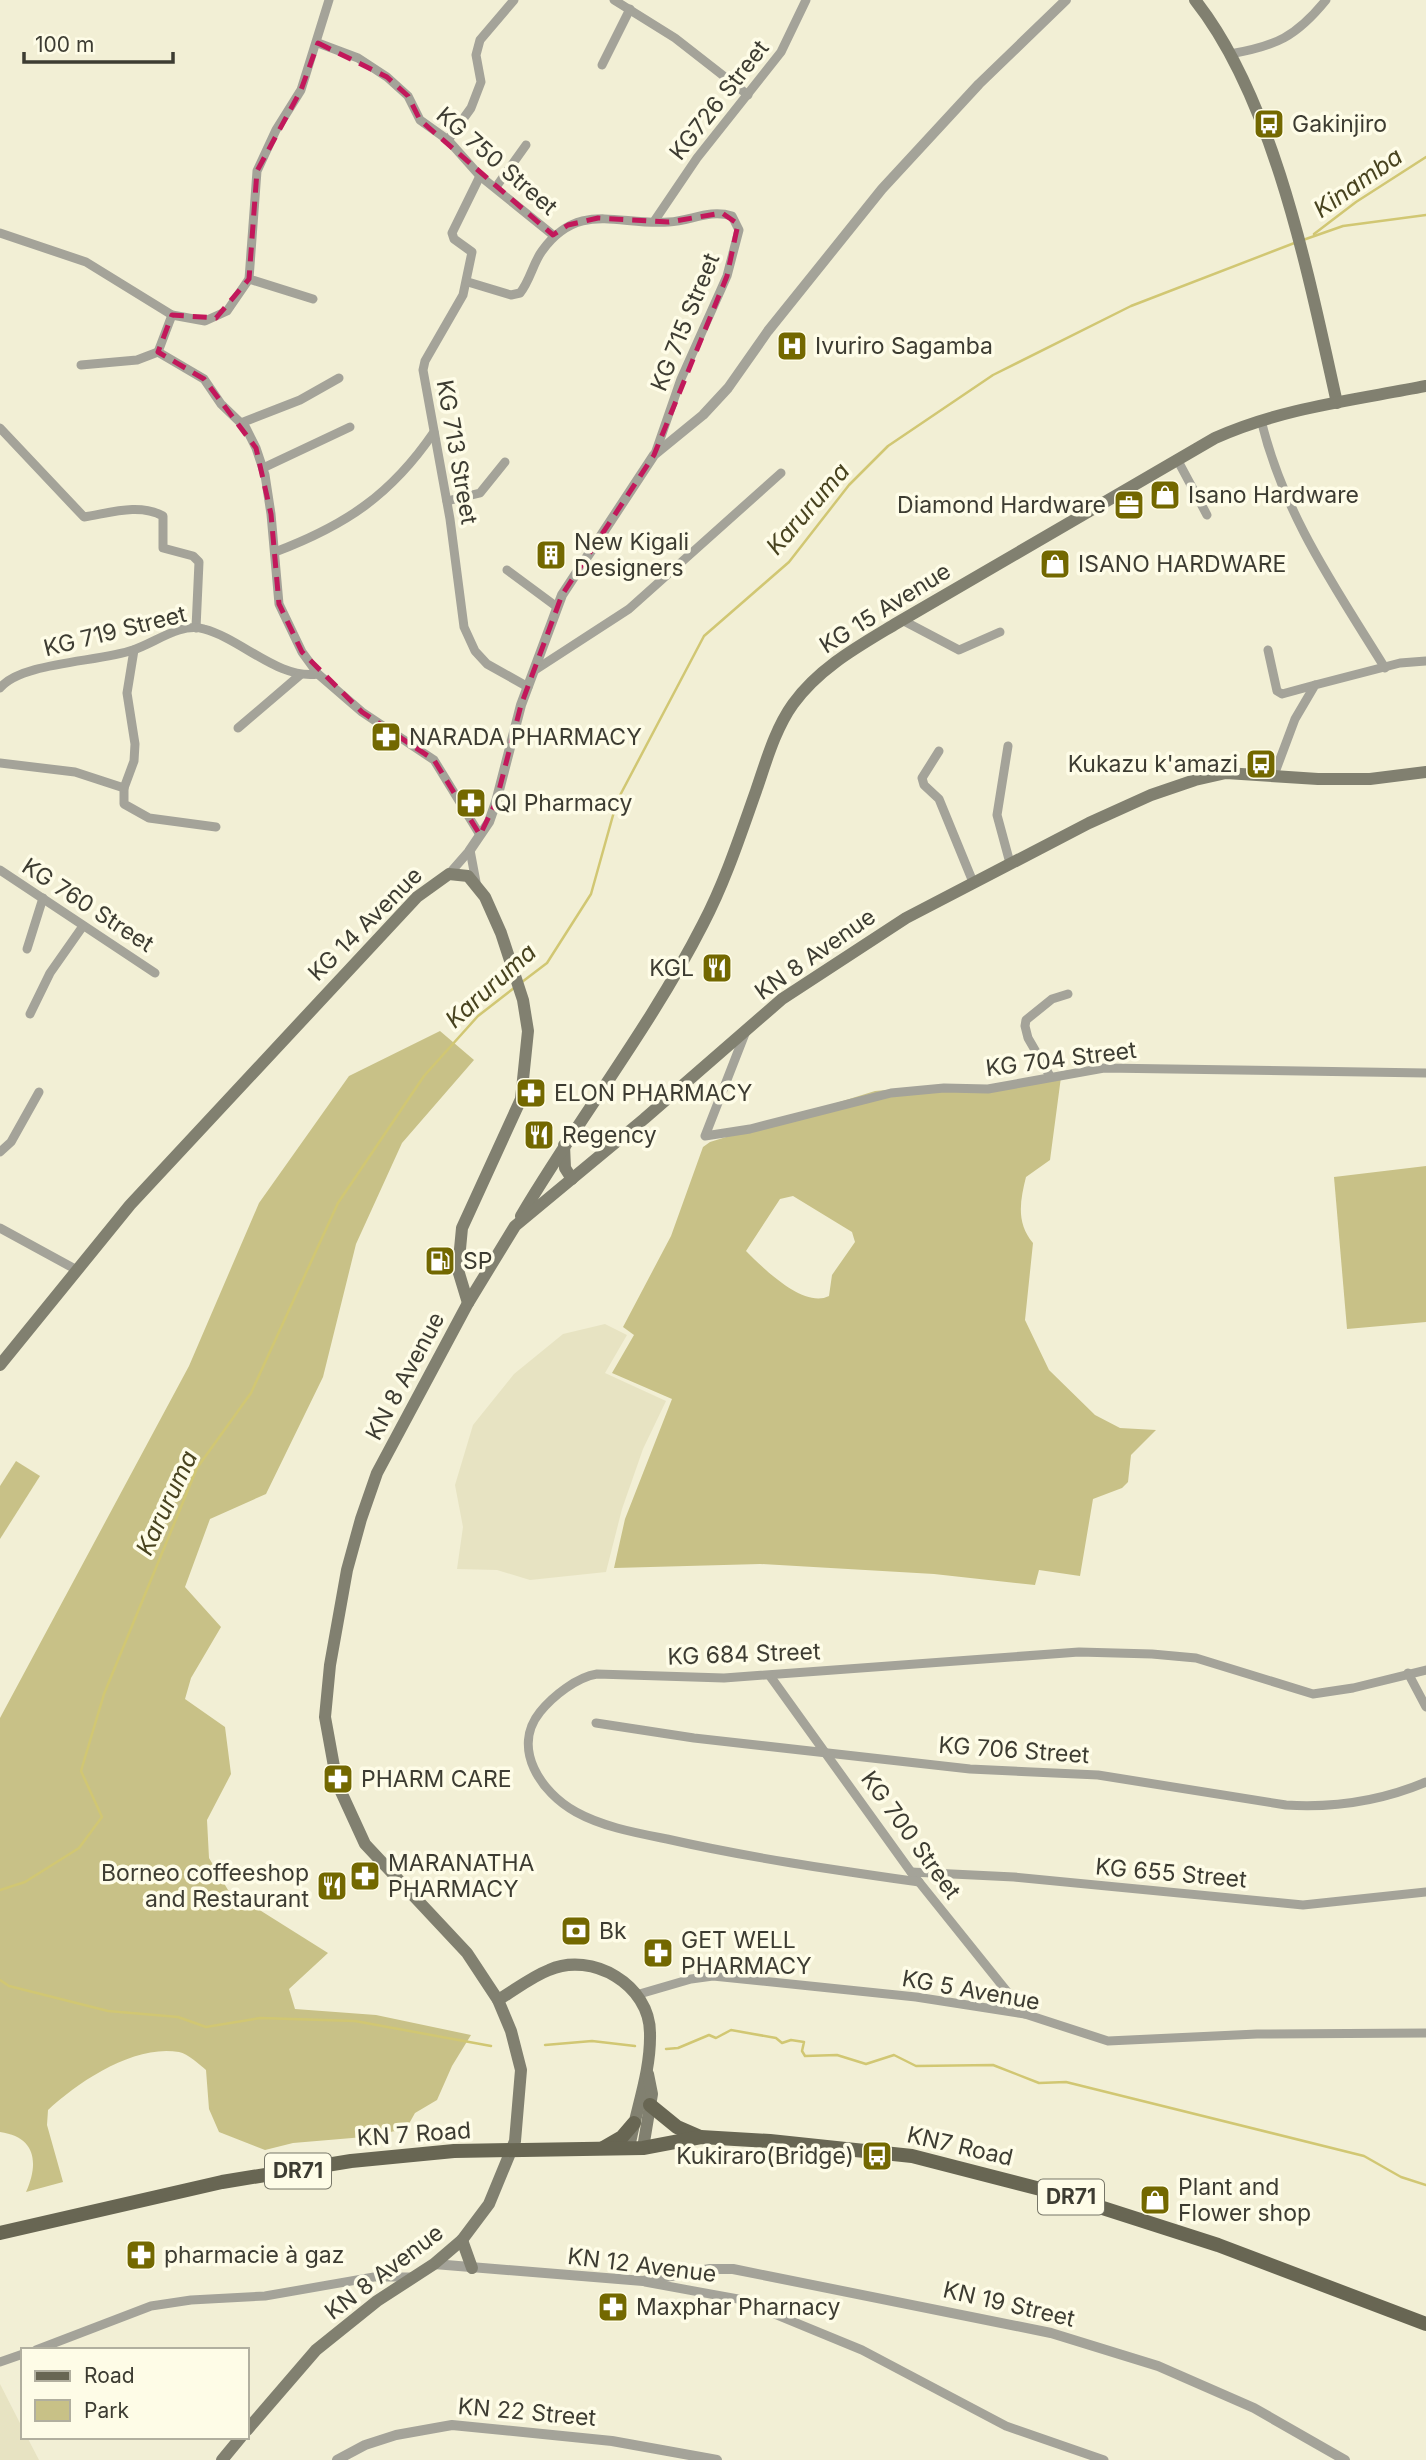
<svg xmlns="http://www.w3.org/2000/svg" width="1426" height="2460" font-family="Inter,sans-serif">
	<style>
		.built { fill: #e7e3c2 }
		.green { fill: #c8c187; fill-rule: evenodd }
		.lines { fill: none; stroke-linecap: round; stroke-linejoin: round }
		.stream { stroke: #d1c773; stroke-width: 2.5 }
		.minor { stroke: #a4a399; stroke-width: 9 }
		.tertiary { stroke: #a4a399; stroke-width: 10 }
		.secondary { stroke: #818070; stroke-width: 12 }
		.primary { stroke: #686653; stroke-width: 14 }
		.marked { fill: none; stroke: #c2185b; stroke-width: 5; stroke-dasharray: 14 9; stroke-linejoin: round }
		.labels { text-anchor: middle; stroke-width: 7; stroke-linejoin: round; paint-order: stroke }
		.shield { fill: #fefce7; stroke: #777668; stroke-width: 2 }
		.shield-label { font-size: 21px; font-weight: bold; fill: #3d3c32 }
		.street-label { font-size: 23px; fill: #3d3c32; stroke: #fefce7 }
		.poi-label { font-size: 23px; fill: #3d3c32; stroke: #fefce7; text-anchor: start }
		.water-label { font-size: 24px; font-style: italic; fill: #48431f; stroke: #fefce7 }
	</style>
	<rect width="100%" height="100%" fill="#f2efd5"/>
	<g class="built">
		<polygon points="605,1324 627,1335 605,1373 666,1401 643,1449 622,1509 606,1572 530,1580 497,1570 457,1569 463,1527 455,1485 473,1425 514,1374 563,1334"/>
		<polygon points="0,2384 23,2429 23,2437 27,2437 39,2460 0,2460"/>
	</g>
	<g class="green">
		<path d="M440,1031L474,1060L402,1143L356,1244L323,1377L266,1494L210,1519L185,1587L221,1627L191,1678L185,1699L225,1727L231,1774L207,1820L209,1858L228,1890L328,1953L289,1989L295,2009L376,2015L471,2035L452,2066L437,2100L415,2113L406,2129L364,2137L293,2143L265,2150L219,2132L209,2109L206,2070C199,2064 188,2054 179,2052C135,2044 79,2081 48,2110L47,2125L63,2182L26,2192C39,2163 36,2137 0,2132V1718L189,1366L259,1203L349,1076Z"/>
		<path d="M1061,1077L1050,1160L1026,1177C1020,1201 1016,1223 1033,1243L1025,1320L1049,1370L1095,1415L1120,1428L1156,1430L1131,1455L1128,1482L1122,1488L1093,1499L1080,1576L1039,1570L1035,1585L934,1574L760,1564L614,1568L625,1519L672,1399L612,1373L634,1335L623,1327L671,1236L703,1147L710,1142L875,1091L919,1087L993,1091ZM793,1196L852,1232L855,1242L832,1275L829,1296C804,1309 763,1268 746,1251L780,1199Z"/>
		<polygon points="1426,1166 1426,1322 1347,1329 1334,1177"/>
		<polygon points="16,1461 40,1476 0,1539 0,1486"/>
	</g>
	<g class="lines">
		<g class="stream">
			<polyline points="1314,234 1356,202 1426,157"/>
			<polyline points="1303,240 1343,226 1426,215"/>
			<polyline points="522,982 547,963 591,894 617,801 704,636 789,562 849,485 888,446 993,375 1131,306 1297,242"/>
			<polyline points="0,1890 25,1882 79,1848 102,1817 81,1771 104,1694 197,1468 251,1393 338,1203 424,1076 478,1016 514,988"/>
			<polyline points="0,1980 9,1986 108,2011 178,2017 206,2027 260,2018 355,2021 491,2046"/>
			<polyline points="545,2045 592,2041 635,2046"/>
			<polyline points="666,2049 678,2048 709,2035 716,2038 731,2030 776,2038 782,2043 791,2040 804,2042 802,2051 805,2056 837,2055 866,2064 894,2055 916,2066 993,2065 1039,2083 1066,2082 1364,2156 1401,2177 1426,2185"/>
		</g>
		<g class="minor">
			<polyline points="614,0 675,38 748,95"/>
			<polyline points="318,43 358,58 387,77 408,96 420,120 448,140 480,176 553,235"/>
			<path d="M1230,54C1276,46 1296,37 1326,0"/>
			<polyline points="602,65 630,9"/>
			<polyline points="448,140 471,108 481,82 476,55 480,40 514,0"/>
			<polyline points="480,176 452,233 454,239 472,252 463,295 425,361 423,370 450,519 464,627 475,651 487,664 528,687"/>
			<polyline points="496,187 526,145"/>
			<polyline points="655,220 697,158 781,52 806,0"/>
			<polyline points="0,233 86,262 172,315 205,321 227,311 249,279 257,171 276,130 301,90 329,0"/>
			<polyline points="249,279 313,299"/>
			<path d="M468,282L511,295L520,293C530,281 533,263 542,251C579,200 618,226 669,222C691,221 709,209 732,216L739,230L727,276L681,379L655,454"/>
			<polyline points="172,315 158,352 204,379 221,404 246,428 256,448 265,475 271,514 279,604 302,652 318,674 362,712 434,760 480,835"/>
			<polyline points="81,365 137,360 158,352"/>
			<path d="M1261,420C1284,515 1335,587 1385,668"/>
			<polyline points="241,423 300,400 339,378"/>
			<path d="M0,428L84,517C110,513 139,503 163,516V548L193,556L199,562L196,628"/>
			<polyline points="1177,459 1207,515"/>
			<polyline points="263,468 350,427"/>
			<polyline points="447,501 480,493 505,462"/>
			<path d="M275,552C346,525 391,495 434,432"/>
			<polyline points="507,570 557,607"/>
			<polyline points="902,620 959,650 1000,632"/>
			<polyline points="1268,650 1277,691 1282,694 1315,685"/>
			<polyline points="535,670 629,609 781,473"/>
			<path d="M0,688C21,662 99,662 133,650C155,643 180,622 204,629C242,639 278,680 318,674"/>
			<polyline points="238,728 300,675"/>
			<polyline points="1008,746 997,815 1010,863"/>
			<polyline points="939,751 922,778 924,785 939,799 973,882"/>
			<polyline points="0,763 75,772 124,788 124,804 149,818 216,827"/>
			<polyline points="1274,775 1295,719 1315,685 1400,663 1426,661"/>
			<polyline points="124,788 134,761 135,744 127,693 134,650"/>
			<polyline points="470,850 476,882"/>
			<polyline points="0,870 155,973"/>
			<polyline points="449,874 470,850"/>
			<polyline points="27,949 43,898"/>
			<polyline points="30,1014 50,973 83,926"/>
			<polyline points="746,1031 705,1136 750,1129 891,1093 944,1088 988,1089 1104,1068 1426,1073"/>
			<polyline points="1050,1076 1028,1038 1025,1026 1026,1020 1052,999 1068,994"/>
			<polyline points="0,1152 11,1142 39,1092"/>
			<polyline points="0,1228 75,1269"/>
			<polyline points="1408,1673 1426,1707"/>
			<polyline points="770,1676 911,1872 1025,2014"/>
			<path d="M596,1723L694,1738L970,1769L1098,1775L1286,1805C1335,1808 1381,1801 1426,1782"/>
			<polyline points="911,1872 1014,1877 1303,1905 1426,1892"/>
			<path d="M919,1882C835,1870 750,1858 667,1839C637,1833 603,1827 576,1812C541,1793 511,1748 540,1712C553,1696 577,1677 597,1674L724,1678L1079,1652L1152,1654L1196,1658L1313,1694L1353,1688L1426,1670"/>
			<polyline points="636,1995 691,1979 713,1976 916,1997 1025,2014 1108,2041 1257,2034 1426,2033"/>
			<polyline points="645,2282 738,2299 862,2350 1006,2426 1104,2460"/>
			<polyline points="36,2350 151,2306 191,2300 265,2296 374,2277 412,2277"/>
			<polyline points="0,2362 23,2354"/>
		</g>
		<g class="tertiary">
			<polyline points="470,850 489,822 496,802 521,705 562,595 654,455 703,415 728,388 768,331 882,189 979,84 1066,0"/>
			<polyline points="434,2264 643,2281 710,2269 733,2269 1051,2333 1158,2366 1254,2408 1345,2460"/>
			<polyline points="337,2460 365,2445 396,2435 452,2425 612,2441 717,2460"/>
		</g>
		<g class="secondary">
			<path d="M1195,0C1275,101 1309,278 1337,403"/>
			<polyline points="564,1145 565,1168 572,1179"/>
			<path d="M521,1216C579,1118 651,1026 703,924C725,882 740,836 756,791C766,762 775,729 793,704C820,667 859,646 897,623L1215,438C1281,408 1355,400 1426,386"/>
			<polyline points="0,1365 130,1205 417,897 449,874 468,876 485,897 501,933 523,1000 528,1031 521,1099 462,1228 458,1270 468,1303"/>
			<path d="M498,2000C515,1990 531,1977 549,1970C592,1951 650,1985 650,2033C651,2072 636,2109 629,2148"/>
			<polyline points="643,2148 652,2094 648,2074"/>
			<polyline points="462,2240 472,2268"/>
			<polyline points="247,2430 316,2350 377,2301 434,2264 462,2240 489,2204 515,2141 521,2070 511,2031 498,2000 467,1953 365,1844 337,1783 325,1717 330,1665 347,1570 361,1519 377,1473 468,1303 515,1226 644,1119 782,999 906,918 1089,823 1151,795 1195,780 1226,773 1318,779 1370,779 1426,772"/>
			<polyline points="222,2460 241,2437"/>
		</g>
		<g class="primary">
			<polyline points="650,2105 677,2127 700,2137"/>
			<polyline points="603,2148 622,2137 634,2123"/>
			<polyline points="0,2233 222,2182 351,2161 454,2151 643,2148 701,2137 770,2141 912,2156 1056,2193 1218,2245 1426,2324"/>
		</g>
	</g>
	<path class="marked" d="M318,43L387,77L408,96L420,120L553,235L568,225L598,218L669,222L722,213L738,224L727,276L654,455L562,595L521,705L496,802L480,835L434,760L362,712L302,652L279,604L271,514L256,448L204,379L158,352L172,315L216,318L249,279L257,171L301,90Z"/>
	<defs>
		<g id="bus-square" transform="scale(1.575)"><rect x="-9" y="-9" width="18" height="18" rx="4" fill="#736800" stroke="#fefce7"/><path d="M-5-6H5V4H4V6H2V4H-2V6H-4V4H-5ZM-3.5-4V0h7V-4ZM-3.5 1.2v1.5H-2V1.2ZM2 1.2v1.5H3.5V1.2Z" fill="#fff"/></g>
		<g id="hospital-square" transform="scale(1.575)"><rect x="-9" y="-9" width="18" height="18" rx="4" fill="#736800" stroke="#fefce7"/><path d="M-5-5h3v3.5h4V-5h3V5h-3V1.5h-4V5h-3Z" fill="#fff"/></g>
		<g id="shop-square" transform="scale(1.575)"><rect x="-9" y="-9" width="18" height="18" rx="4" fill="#736800" stroke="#fefce7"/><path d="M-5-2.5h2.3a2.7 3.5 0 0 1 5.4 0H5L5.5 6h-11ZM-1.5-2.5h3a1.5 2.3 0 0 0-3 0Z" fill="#fff"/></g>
		<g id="office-square" transform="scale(1.575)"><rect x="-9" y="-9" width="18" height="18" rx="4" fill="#736800" stroke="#fefce7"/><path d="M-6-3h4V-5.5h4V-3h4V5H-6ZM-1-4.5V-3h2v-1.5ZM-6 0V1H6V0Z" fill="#fff"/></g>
		<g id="building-square" transform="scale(1.575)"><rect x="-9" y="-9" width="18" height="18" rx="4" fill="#736800" stroke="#fefce7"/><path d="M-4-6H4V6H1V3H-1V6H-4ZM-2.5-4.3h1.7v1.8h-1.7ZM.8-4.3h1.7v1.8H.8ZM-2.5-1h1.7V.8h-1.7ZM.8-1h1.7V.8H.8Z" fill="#fff"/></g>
		<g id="pharmacy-square" transform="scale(1.575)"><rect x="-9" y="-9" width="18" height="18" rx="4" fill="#736800" stroke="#fefce7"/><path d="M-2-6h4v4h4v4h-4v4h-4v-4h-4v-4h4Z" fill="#fff"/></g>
		<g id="restaurant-square" transform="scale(1.575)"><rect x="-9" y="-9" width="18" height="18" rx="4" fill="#736800" stroke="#fefce7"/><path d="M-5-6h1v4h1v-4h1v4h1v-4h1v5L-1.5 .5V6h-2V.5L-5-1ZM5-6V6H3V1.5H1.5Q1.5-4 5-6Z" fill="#fff"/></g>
		<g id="fuel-square" transform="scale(1.575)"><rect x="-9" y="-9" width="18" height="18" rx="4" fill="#736800" stroke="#fefce7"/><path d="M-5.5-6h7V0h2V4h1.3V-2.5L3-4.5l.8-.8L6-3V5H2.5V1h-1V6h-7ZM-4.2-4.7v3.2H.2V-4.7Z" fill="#fff"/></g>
		<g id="bank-square" transform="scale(1.575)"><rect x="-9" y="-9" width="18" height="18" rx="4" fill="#736800" stroke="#fefce7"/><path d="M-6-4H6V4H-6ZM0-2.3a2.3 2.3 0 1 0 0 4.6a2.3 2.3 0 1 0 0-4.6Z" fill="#fff"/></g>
	</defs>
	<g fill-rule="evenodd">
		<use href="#bus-square" x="1269" y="124"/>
		<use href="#hospital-square" x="792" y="346"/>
		<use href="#shop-square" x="1165" y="495"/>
		<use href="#office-square" x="1129" y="505"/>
		<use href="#building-square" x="551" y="555"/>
		<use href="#shop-square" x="1055" y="564"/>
		<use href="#pharmacy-square" x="386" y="737"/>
		<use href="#bus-square" x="1261" y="764"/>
		<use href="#pharmacy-square" x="471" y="803"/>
		<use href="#restaurant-square" x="717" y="968"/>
		<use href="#pharmacy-square" x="531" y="1093"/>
		<use href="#restaurant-square" x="539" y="1135"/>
		<use href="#fuel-square" x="440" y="1261"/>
		<use href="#pharmacy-square" x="338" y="1779"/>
		<use href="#pharmacy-square" x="365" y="1876"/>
		<use href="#restaurant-square" x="332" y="1886"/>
		<use href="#bank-square" x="576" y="1931"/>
		<use href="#pharmacy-square" x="658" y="1953"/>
		<use href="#bus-square" x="877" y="2156"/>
		<use href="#shop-square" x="1155" y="2200"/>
		<use href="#pharmacy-square" x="141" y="2255"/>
		<use href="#pharmacy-square" x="613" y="2307"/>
	</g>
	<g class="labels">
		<g class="shield">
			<rect x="265" y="2153.5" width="66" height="35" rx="5"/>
			<rect x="1038" y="2179.5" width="66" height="35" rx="5"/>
		</g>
		<g class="shield-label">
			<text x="298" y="2178">DR71</text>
			<text x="1071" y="2204">DR71</text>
		</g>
		<g class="street-label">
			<text transform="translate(719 100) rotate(-52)" y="8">KG726 Street</text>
			<text transform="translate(497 161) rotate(41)" y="8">KG 750 Street</text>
			<text transform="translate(685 322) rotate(-68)" y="8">KG 715 Street</text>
			<text transform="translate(457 452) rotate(80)" y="8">KG 713 Street</text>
			<text transform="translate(885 608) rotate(-32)" y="8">KG 15 Avenue</text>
			<text transform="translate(115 631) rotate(-14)" y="8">KG 719 Street</text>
			<text transform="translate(88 905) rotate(33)" y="8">KG 760 Street</text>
			<text transform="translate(365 924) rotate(-45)" y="8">KG 14 Avenue</text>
			<text transform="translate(815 954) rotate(-35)" y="8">KN 8 Avenue</text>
			<text transform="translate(1061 1059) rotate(-7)" y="8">KG 704 Street</text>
			<text transform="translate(405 1376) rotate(-62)" y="8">KN 8 Avenue</text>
			<text transform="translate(744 1654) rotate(-2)" y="8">KG 684 Street</text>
			<text transform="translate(1014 1750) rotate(4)" y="8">KG 706 Street</text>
			<text transform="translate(911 1835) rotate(54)" y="8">KG 700 Street</text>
			<text transform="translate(1171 1873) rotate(5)" y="8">KG 655 Street</text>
			<text transform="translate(971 1990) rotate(10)" y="8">KG 5 Avenue</text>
			<text transform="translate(414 2134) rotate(-4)" y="8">KN 7 Road</text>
			<text transform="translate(960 2146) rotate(13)" y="8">KN7 Road</text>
			<text transform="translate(642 2265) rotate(7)" y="8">KN 12 Avenue</text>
			<text transform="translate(384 2272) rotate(-37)" y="8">KN 8 Avenue</text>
			<text transform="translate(1009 2304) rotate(13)" y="8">KN 19 Street</text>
			<text transform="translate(527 2412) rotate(5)" y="8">KN 22 Street</text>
		</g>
		<g class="poi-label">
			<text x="1292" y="132">Gakinjiro</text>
			<text x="815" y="354">Ivuriro Sagamba</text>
			<text x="1188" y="503">Isano Hardware</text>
			<text x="1106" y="513" text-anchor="end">Diamond Hardware</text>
			<text x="574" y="550">New Kigali<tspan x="574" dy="26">Designers</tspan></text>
			<text x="1078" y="572">ISANO HARDWARE</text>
			<text x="409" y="745">NARADA PHARMACY</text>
			<text x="1238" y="772" text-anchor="end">Kukazu k'amazi</text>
			<text x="494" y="811">Ql Pharmacy</text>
			<text x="694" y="976" text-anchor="end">KGL</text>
			<text x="554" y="1101">ELON PHARMACY</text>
			<text x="562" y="1143">Regency</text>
			<text x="463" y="1269">SP</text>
			<text x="361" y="1787">PHARM CARE</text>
			<text x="388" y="1871">MARANATHA<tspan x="388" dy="26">PHARMACY</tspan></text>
			<text x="309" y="1881" text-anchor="end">Borneo coffeeshop<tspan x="309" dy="26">and Restaurant</tspan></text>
			<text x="599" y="1939">Bk</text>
			<text x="681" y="1948">GET WELL<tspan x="681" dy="26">PHARMACY</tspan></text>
			<text x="854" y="2164" text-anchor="end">Kukiraro(Bridge)</text>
			<text x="1178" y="2195">Plant and<tspan x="1178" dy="26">Flower shop</tspan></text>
			<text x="164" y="2263">pharmacie à gaz</text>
			<text x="636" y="2315">Maxphar Pharnacy</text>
		</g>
		<g class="water-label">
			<text transform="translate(1358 183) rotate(-35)" y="8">Kinamba</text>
			<text transform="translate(808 509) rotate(-49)" y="8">Karuruma</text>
			<text transform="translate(491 986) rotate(-42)" y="8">Karuruma</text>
			<text transform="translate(167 1503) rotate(-65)" y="8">Karuruma</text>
		</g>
	</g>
	<rect x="21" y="2348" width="228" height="91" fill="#fefce7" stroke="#b1af9f" stroke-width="2"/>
	<rect x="35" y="2371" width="35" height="10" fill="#686653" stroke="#b1af9f" stroke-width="2"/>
	<text x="84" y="2383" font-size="21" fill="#3d3c32">Road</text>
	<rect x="35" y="2400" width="35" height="21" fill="#c8c187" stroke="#b1af9f" stroke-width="2"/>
	<text x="84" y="2418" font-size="21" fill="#3d3c32">Park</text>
	<path d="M24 52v10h149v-10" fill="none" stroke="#3d3c32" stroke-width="3.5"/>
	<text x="35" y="52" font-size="21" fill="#3d3c32" stroke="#fefce7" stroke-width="5" paint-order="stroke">100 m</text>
</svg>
